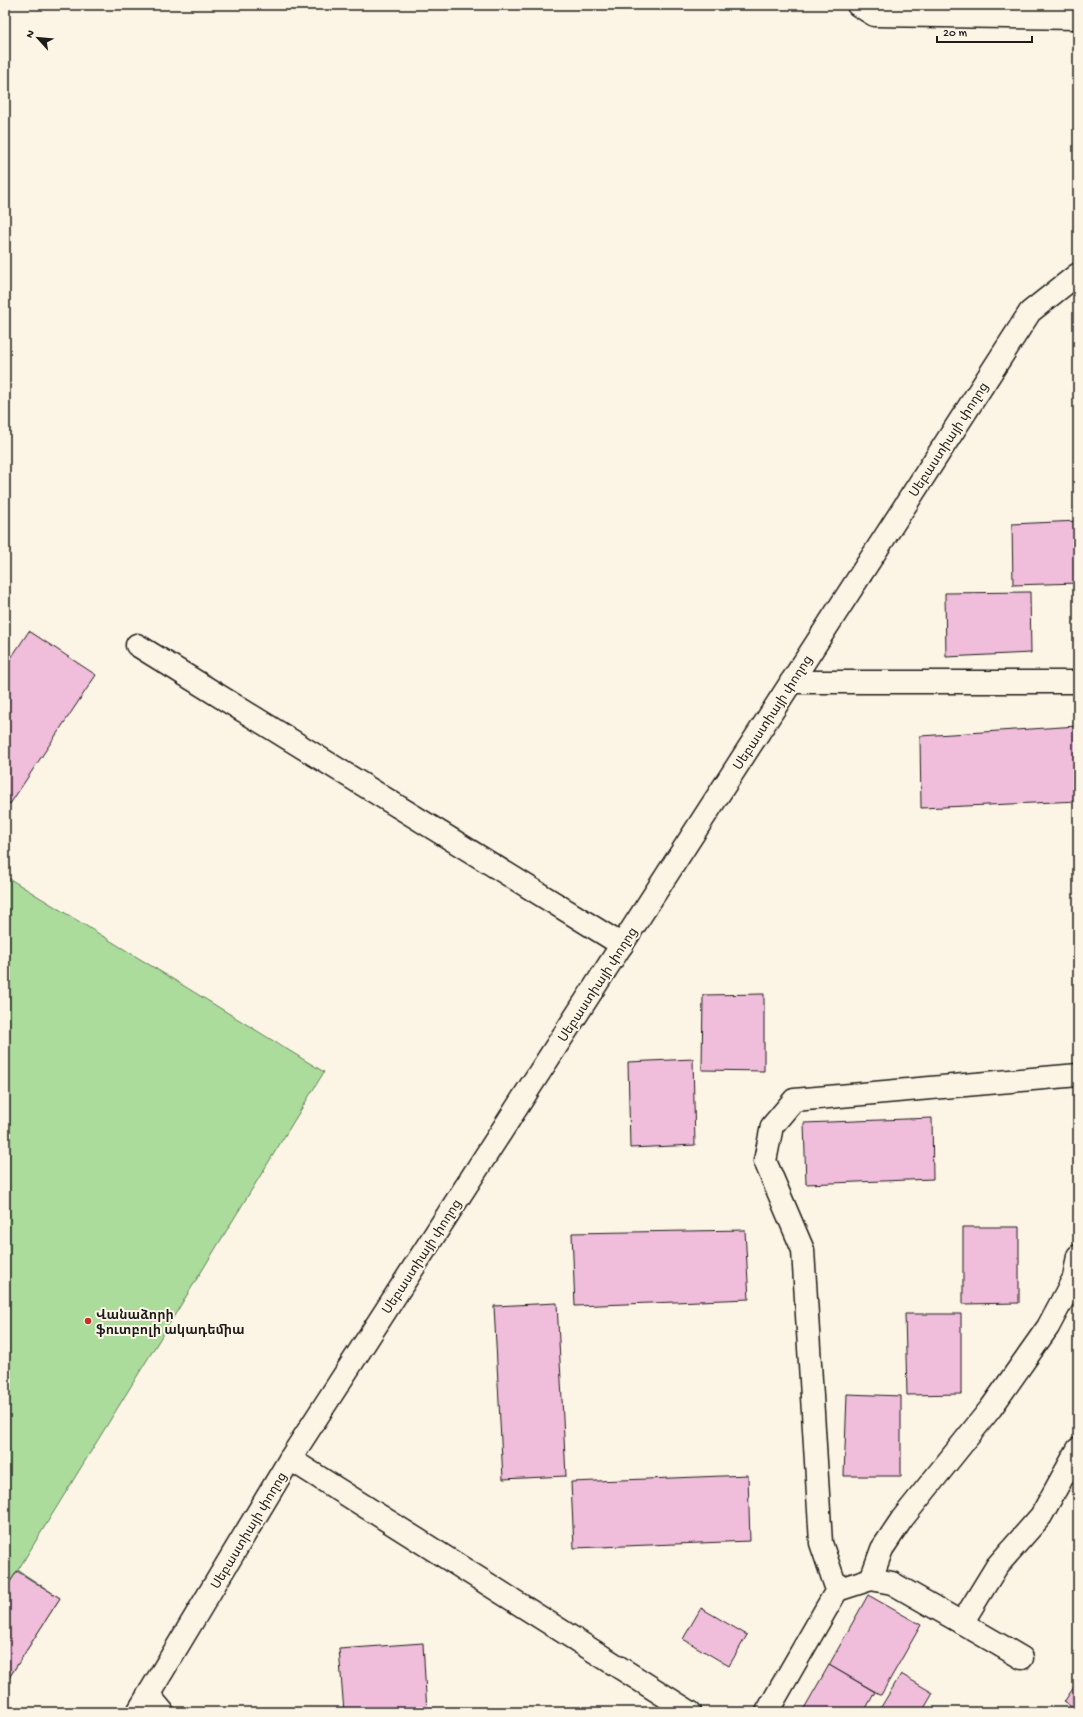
<svg xmlns="http://www.w3.org/2000/svg" width="1083" height="1717" font-family="'Gochi Hand','Noto Sans Armenian',sans-serif">
	<style>
		.green { fill: #abdc9c; stroke: #647c5c }
		.building { fill: #f0bddb; stroke: #1c1c1c }
		.lines { fill: none; stroke-linecap: round; stroke-linejoin: round }
		.minor-casing { stroke: #1c1c1c; stroke-width: 25 }
		.minor { stroke: #fcf5e5; stroke-width: 22 }
		.poi-dot { fill: #c8321e; stroke: #fcf5e5; stroke-width: 1.5 }
		.labels { text-anchor: middle; stroke-width: 4; stroke-linejoin: round; paint-order: stroke }
		.street-label { font-size: 13px; fill: #1c1c1c; stroke: #fcf5e5 }
		.poi-label { font-size: 13px; font-weight: bold; fill: #1c1c1c; stroke: #fcf5e5; text-anchor: start }
	</style>
	<rect width="100%" height="100%" fill="#fcf5e5"/>
	<filter id="ink" filterUnits="userSpaceOnUse"><feTurbulence type="fractalNoise" baseFrequency=".025" numOctaves="2"/><feDisplacementMap in="SourceGraphic" scale="8" xChannelSelector="R" yChannelSelector="G"/><feConvolveMatrix kernelMatrix="1 2 1 2 8 2 1 2 1" color-interpolation-filters="sRGB"/></filter>
	<g filter="url(#ink)">
		<polygon class="green" points="5,876 324,1072 18,1570 60,1598 5,1684"/>
		<g class="building">
			<polygon points="1078,521 1078,583 1013,585 1012,524"/>
			<polygon points="1030,592 1031,653 946,657 945,593"/>
			<polygon points="29,631 96,675 10,804 5,800 5,667"/>
			<polygon points="1078,726 1078,801 921,808 920,736"/>
			<polygon points="764,994 764,1071 702,1070 703,995"/>
			<polygon points="693,1059 695,1145 630,1148 628,1062"/>
			<polygon points="932,1118 933,1179 806,1184 804,1123"/>
			<polygon points="963,1227 1019,1227 1019,1303 963,1304"/>
			<polygon points="745,1230 749,1299 575,1306 572,1233"/>
			<polygon points="557,1303 566,1476 503,1479 494,1306"/>
			<polygon points="905,1314 961,1314 961,1394 907,1395"/>
			<polygon points="847,1394 901,1396 901,1476 844,1476"/>
			<polygon points="748,1475 750,1541 574,1548 571,1482"/>
			<polygon points="17,1571 60,1598 5,1684 5,1590"/>
			<polygon points="868,1595 921,1625 881,1695 829,1665"/>
			<polygon points="701,1608 747,1635 729,1666 683,1639"/>
			<polygon points="423,1643 427,1712 344,1712 339,1649"/>
			<polygon points="829,1665 875,1692 864,1712 802,1712"/>
			<polygon points="901,1674 933,1693 922,1712 878,1712"/>
			<polygon points="1078,1681 1078,1711 1064,1702"/>
		</g>
		<g class="lines">
			<g class="minor-casing">
				<g id="minor">
					<polyline points="858,5 874,15 1078,18"/>
					<polyline points="137,645 622,945"/>
					<polyline points="791,682 1078,682"/>
					<polyline points="290,1459 690,1712"/>
					<polyline points="871,1579 882,1549 902,1519 991,1408 1048,1327 1074,1278 1078,1256"/>
					<polyline points="837,1590 871,1579 892,1583 962,1623 997,1566 1041,1516 1078,1449"/>
					<polyline points="962,1623 1022,1658"/>
					<polyline points="148,1694 163,1712"/>
					<polyline points="138,1712 290,1459 1030,312 1078,274"/>
					<polyline points="767,1712 837,1590 821,1543 803,1250 765,1161 772,1126 794,1100 1078,1075"/>
				</g>
			</g>
			<use href="#minor" class="minor"/>
		</g>
	</g>
	<circle class="poi-dot" cx="88" cy="1321" r="4"/>
	<g class="labels">
		<g class="street-label">
			<text transform="translate(948 439) rotate(-57)" y="5">Սեբաստիայի փողոց</text>
			<text transform="translate(772 712) rotate(-57)" y="5">Սեբաստիայի փողոց</text>
			<text transform="translate(597 984) rotate(-57)" y="5">Սեբաստիայի փողոց</text>
			<text transform="translate(421 1256) rotate(-57)" y="5">Սեբաստիայի փողոց</text>
			<text transform="translate(248 1530) rotate(-59)" y="5">Սեբաստիայի փողոց</text>
		</g>
		<g class="poi-label">
			<text x="96" y="1319">Վանաձորի<tspan x="96" dy="15">ֆուտբոլի ակադեմիա</tspan></text>
		</g>
	</g>
	<rect width="1083" height="1717" fill="none" stroke="#fcf5e5" stroke-width="20"/>
	<rect x="10" y="10" width="1063" height="1697" fill="none" stroke="#1c1c1c" stroke-width="1.5" filter="url(#ink)"/>
	<g transform="translate(38 38) rotate(297)" stroke="#fcf5e5" stroke-width="3" paint-order="stroke">
	<path d="M0-3L7 15L0 10L-7 15Z" fill="#1c1c1c"/>
	<text y="-6" font-size="11" font-weight="bold" text-anchor="middle" fill="#1c1c1c">N</text>
	</g>
	<path d="M937 36v6h95v-6" fill="none" stroke="#1c1c1c" stroke-width="2"/>
	<text x="943" y="36" font-size="12" fill="#1c1c1c" stroke="#fcf5e5" stroke-width="3" paint-order="stroke">20 m</text>
</svg>
